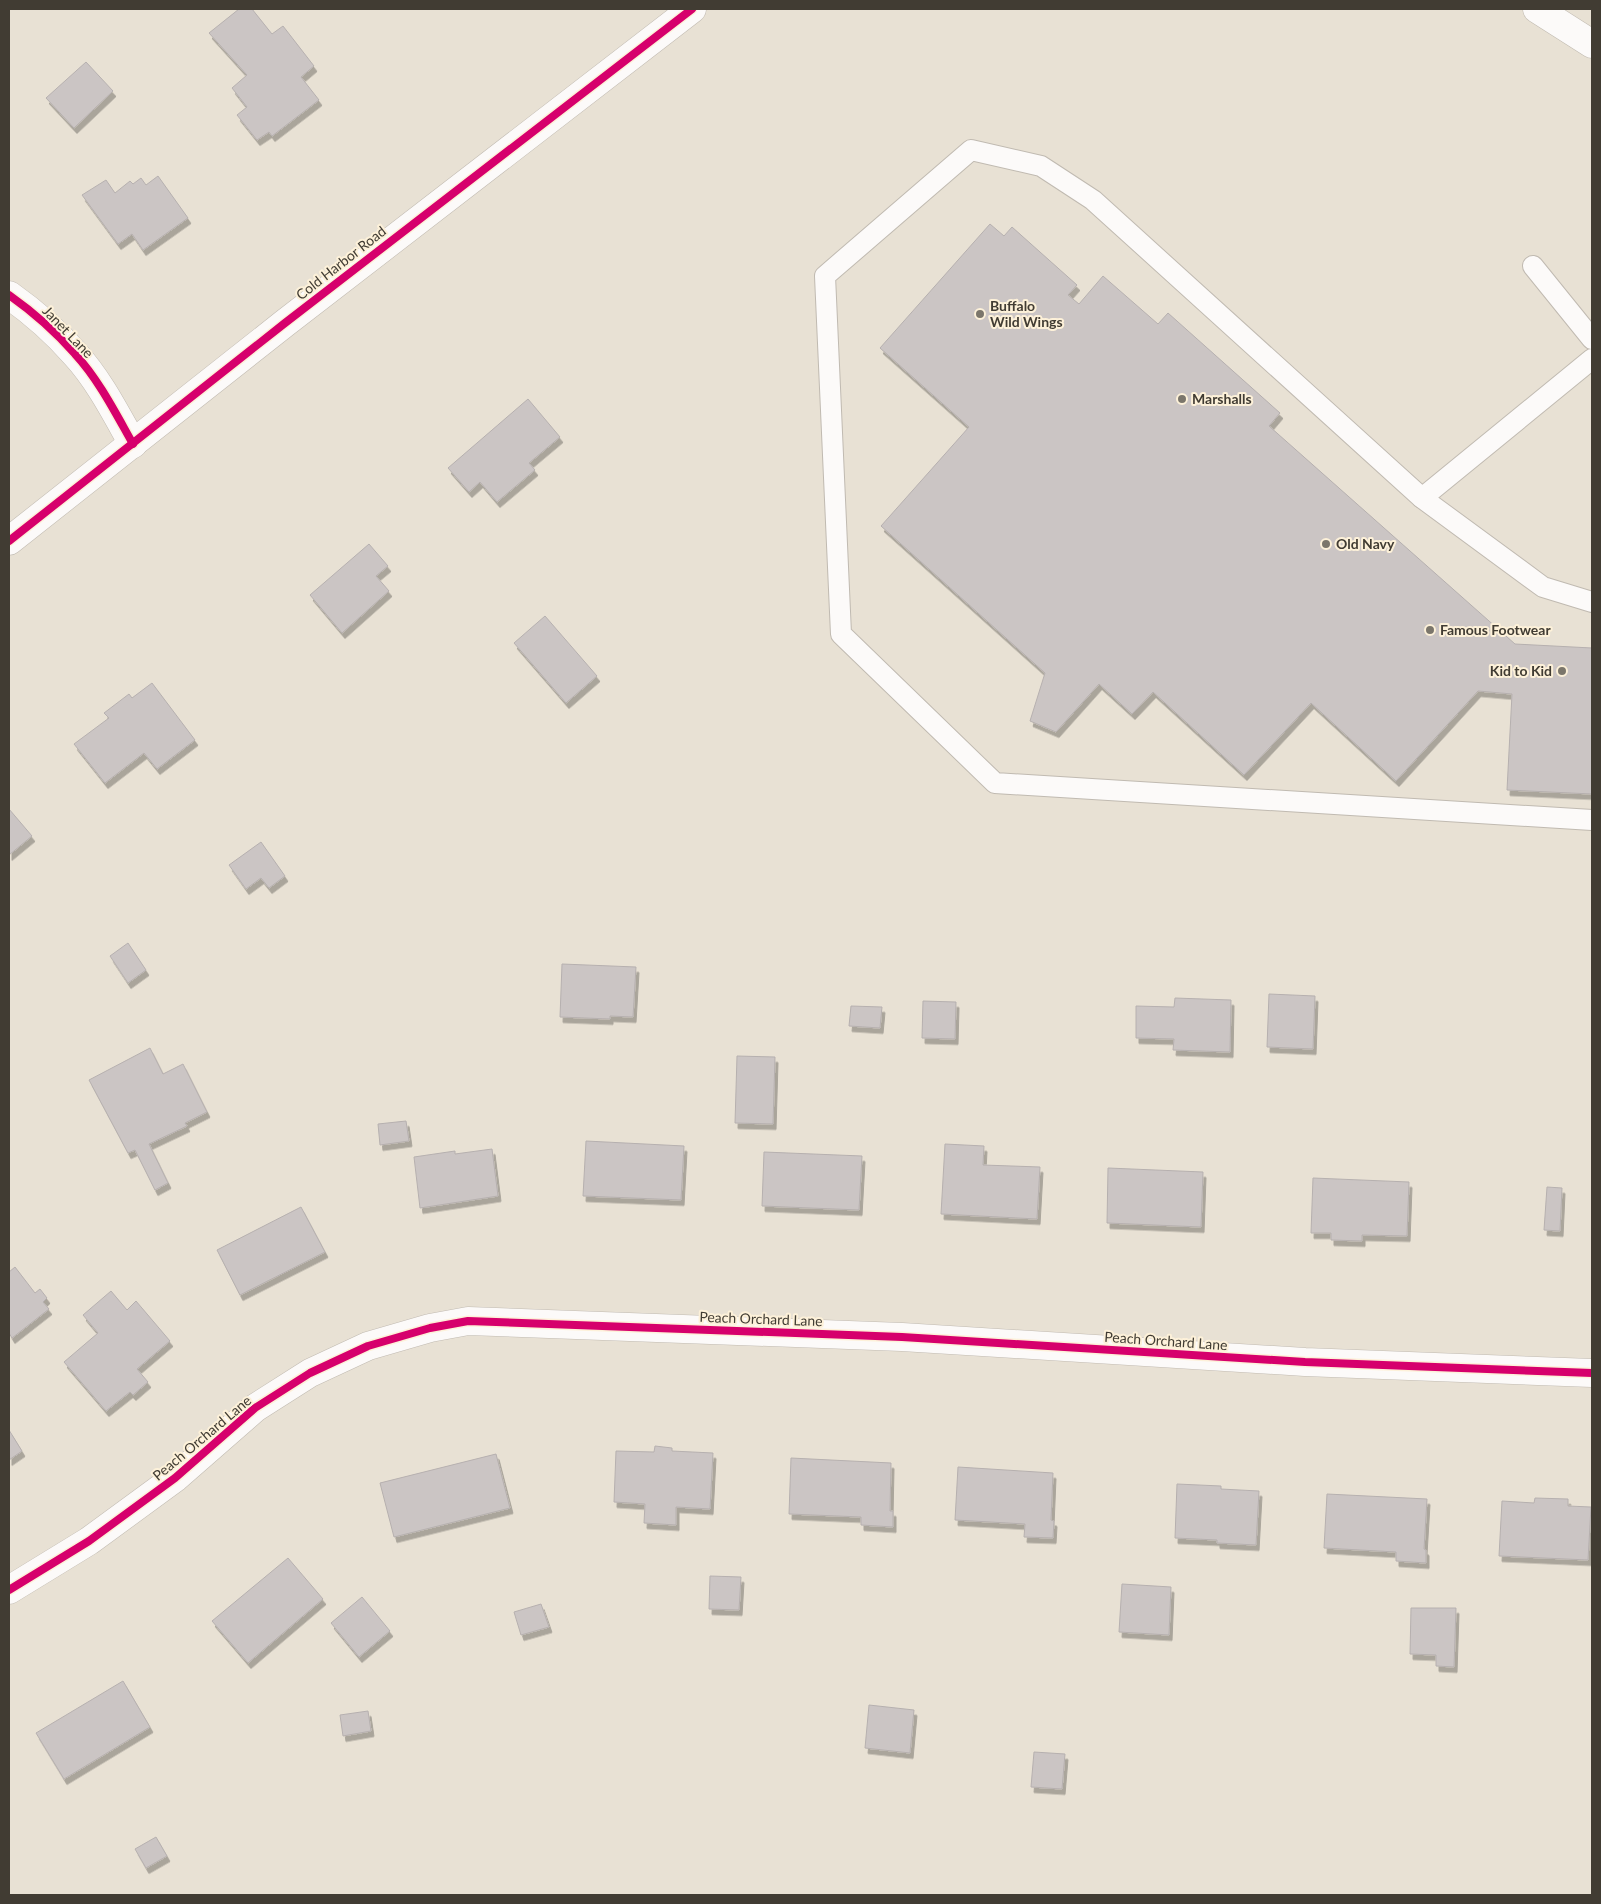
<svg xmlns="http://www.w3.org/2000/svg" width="1601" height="1904" font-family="Lato,sans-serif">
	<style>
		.building { fill: #cbc5c4; stroke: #b6b0af; filter: url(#shadow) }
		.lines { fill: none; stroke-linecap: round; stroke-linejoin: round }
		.lane-casing { stroke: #c0bab1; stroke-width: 22 }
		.street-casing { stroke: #c0bab1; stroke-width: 29 }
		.secondary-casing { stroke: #c0bab1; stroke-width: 29 }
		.lane { stroke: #fcfaf9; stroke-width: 20 }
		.street { stroke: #fcfaf9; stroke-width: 28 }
		.secondary { stroke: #fcfaf9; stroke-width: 28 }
		.cycleway-casing { stroke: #fdf1d9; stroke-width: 11 }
		.cycleway { stroke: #d6006c; stroke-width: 8 }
		.poi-dot { fill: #7b766b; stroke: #fdf1d9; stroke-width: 2 }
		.labels { text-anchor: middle; stroke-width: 4; stroke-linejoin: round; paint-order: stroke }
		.street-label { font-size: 14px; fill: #413c33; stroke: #fdf1d9 }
		.poi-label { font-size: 14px; font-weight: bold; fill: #413c33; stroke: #fdf1d9; text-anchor: start }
	</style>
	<defs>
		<filter id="shadow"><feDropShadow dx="3" dy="5.5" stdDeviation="0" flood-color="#0004"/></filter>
	</defs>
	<rect width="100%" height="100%" fill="#e8e1d4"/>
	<g class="building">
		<polygon points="239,9 252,9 272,34 283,26 314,66 301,77 319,100 272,136 269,132 257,140 237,115 247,107 232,88 247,75 209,33"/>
		<polygon points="86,62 113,91 74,128 46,98"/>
		<polygon points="158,176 188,218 143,250 132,234 118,244 82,195 106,180 115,193 130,181 133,184 141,178 146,185"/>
		<polygon points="990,224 1004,236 1012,227 1077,285 1068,295 1079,304 1103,276 1158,324 1168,313 1280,413 1269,426 1515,644 1592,648 1592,794 1507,790 1512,694 1478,691 1396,781 1311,703 1244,775 1153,692 1132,714 1099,684 1056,732 1030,721 1045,673 881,526 969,427 880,348"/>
		<polygon points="528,399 560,437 529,463 535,470 497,502 480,482 469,492 448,468"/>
		<polygon points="369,544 388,566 376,576 389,591 342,633 310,595"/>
		<polygon points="545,616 597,676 566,703 514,643"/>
		<polygon points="152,683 195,740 157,769 144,753 105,783 74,744 109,718 104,713 129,694 132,698"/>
		<polygon points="9,809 32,836 9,855"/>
		<polygon points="261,842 285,876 269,888 261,878 246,889 229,865"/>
		<polygon points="128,943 146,970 128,983 110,956"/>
		<polygon points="562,964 636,967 633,1017 610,1016 610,1019 560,1017"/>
		<polygon points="1269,994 1315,996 1313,1049 1267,1047"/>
		<polygon points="1175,998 1231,1000 1230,1052 1173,1050 1174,1039 1136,1038 1136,1006 1174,1007"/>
		<polygon points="923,1001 956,1002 955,1039 922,1038"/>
		<polygon points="851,1006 882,1007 880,1028 849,1026"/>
		<polygon points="150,1048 163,1074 183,1064 207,1112 185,1123 187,1126 149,1144 168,1183 155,1190 135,1150 128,1153 89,1080"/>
		<polygon points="737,1056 775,1057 773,1124 735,1123"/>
		<polygon points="406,1121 409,1141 380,1145 378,1124"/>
		<polygon points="586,1141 684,1146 681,1200 583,1196"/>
		<polygon points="945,1144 984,1146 983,1165 1040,1167 1037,1219 941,1214"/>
		<polygon points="492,1149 498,1196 420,1208 414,1157 455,1151 455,1154"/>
		<polygon points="764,1152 862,1156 859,1210 762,1206"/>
		<polygon points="1108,1168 1203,1172 1201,1227 1107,1223"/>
		<polygon points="1313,1178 1409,1182 1407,1236 1362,1235 1362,1241 1331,1240 1331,1233 1311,1233"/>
		<polygon points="1547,1187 1562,1188 1560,1231 1544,1230"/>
		<polygon points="301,1207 325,1252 240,1295 217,1250"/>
		<polygon points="15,1267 35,1293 40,1289 47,1298 43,1302 49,1309 12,1338 9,1333 9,1272"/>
		<polygon points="111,1291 127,1310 136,1301 170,1341 137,1369 148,1382 133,1395 130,1392 106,1411 64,1362 98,1333 83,1315"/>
		<polygon points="9,1430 22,1451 9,1460"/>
		<polygon points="655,1446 672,1448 672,1451 713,1453 710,1509 676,1507 676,1525 644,1523 645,1504 614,1502 616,1451 654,1452"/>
		<polygon points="496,1454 510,1508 394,1537 380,1483"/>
		<polygon points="791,1458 891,1463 890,1511 893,1511 893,1527 861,1525 861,1517 789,1514"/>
		<polygon points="958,1467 1053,1473 1051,1520 1054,1521 1053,1538 1024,1537 1025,1524 955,1520"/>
		<polygon points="1177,1484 1221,1486 1221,1489 1259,1491 1256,1545 1217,1543 1217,1540 1175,1538"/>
		<polygon points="1327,1494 1427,1499 1424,1549 1426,1550 1426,1563 1396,1561 1396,1552 1324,1548"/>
		<polygon points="1535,1498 1568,1499 1568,1506 1591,1507 1588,1560 1499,1556 1502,1501 1534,1503"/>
		<polygon points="288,1558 323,1599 248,1663 212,1621"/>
		<polygon points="710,1576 741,1577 739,1610 709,1609"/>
		<polygon points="1122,1584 1171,1587 1169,1635 1119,1632"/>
		<polygon points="362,1597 390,1631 359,1657 331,1623"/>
		<polygon points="541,1604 549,1627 521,1635 514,1612"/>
		<polygon points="1411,1608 1456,1608 1454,1667 1436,1666 1436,1655 1410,1654"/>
		<polygon points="123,1681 150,1727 64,1779 36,1733"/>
		<polygon points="869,1705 914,1710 910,1753 865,1748"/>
		<polygon points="368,1711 371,1731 343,1736 340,1715"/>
		<polygon points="1034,1752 1065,1754 1062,1789 1031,1787"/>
		<polygon points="156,1837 167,1856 146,1868 135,1849"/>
	</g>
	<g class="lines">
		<g class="lane-casing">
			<g id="lane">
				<polyline points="1533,266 1592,339"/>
				<polyline points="1422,498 1592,359"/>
				<polyline points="1592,602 1543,587 1422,498 1093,200 1041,166 971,150 825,276 841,634 995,783 1592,820"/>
			</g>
		</g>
		<g class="street-casing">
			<g id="street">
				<path d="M9,295C33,312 55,331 75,354C99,380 116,414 133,444"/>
				<polyline points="9,1590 89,1541 175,1478 255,1408 310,1373 368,1346 430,1328 468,1321 902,1337 1305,1362 1592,1373"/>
			</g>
		</g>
		<g class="secondary-casing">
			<g id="secondary">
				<polyline points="1537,9 1592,44"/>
				<polyline points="9,541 285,323 692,9"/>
			</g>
		</g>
		<use href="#lane" class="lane"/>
		<use href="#street" class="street"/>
		<use href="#secondary" class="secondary"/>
		<g class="cycleway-casing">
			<g id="cycleway">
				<path d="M9,295C33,312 55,331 75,354C99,380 116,414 133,444"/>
				<polyline points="9,541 285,323 692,9"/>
				<polyline points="9,1590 89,1541 175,1478 255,1408 310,1373 368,1346 430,1328 468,1321 902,1337 1305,1362 1592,1373"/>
			</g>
		</g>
		<use href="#cycleway" class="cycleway"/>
	</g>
	<g class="poi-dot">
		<circle cx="980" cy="314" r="5"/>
		<circle cx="1182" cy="399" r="5"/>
		<circle cx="1326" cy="544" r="5"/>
		<circle cx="1430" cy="630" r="5"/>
		<circle cx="1562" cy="671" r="5"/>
	</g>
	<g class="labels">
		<g class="street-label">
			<text transform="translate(341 263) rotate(-38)" y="5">Cold Harbor Road</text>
			<text transform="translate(68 332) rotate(46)" y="5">Janet Lane</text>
			<text transform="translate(761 1319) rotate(2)" y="5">Peach Orchard Lane</text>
			<text transform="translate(1166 1341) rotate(4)" y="5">Peach Orchard Lane</text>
			<text transform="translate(202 1438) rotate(-40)" y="5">Peach Orchard Lane</text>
		</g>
		<g class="poi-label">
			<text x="990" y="311">Buffalo<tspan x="990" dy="16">Wild Wings</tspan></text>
			<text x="1192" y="404">Marshalls</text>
			<text x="1336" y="549">Old Navy</text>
			<text x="1440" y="635">Famous Footwear</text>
			<text x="1552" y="676" text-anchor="end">Kid to Kid</text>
		</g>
	</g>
	<rect width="1601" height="1904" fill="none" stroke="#413c33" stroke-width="20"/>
</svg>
